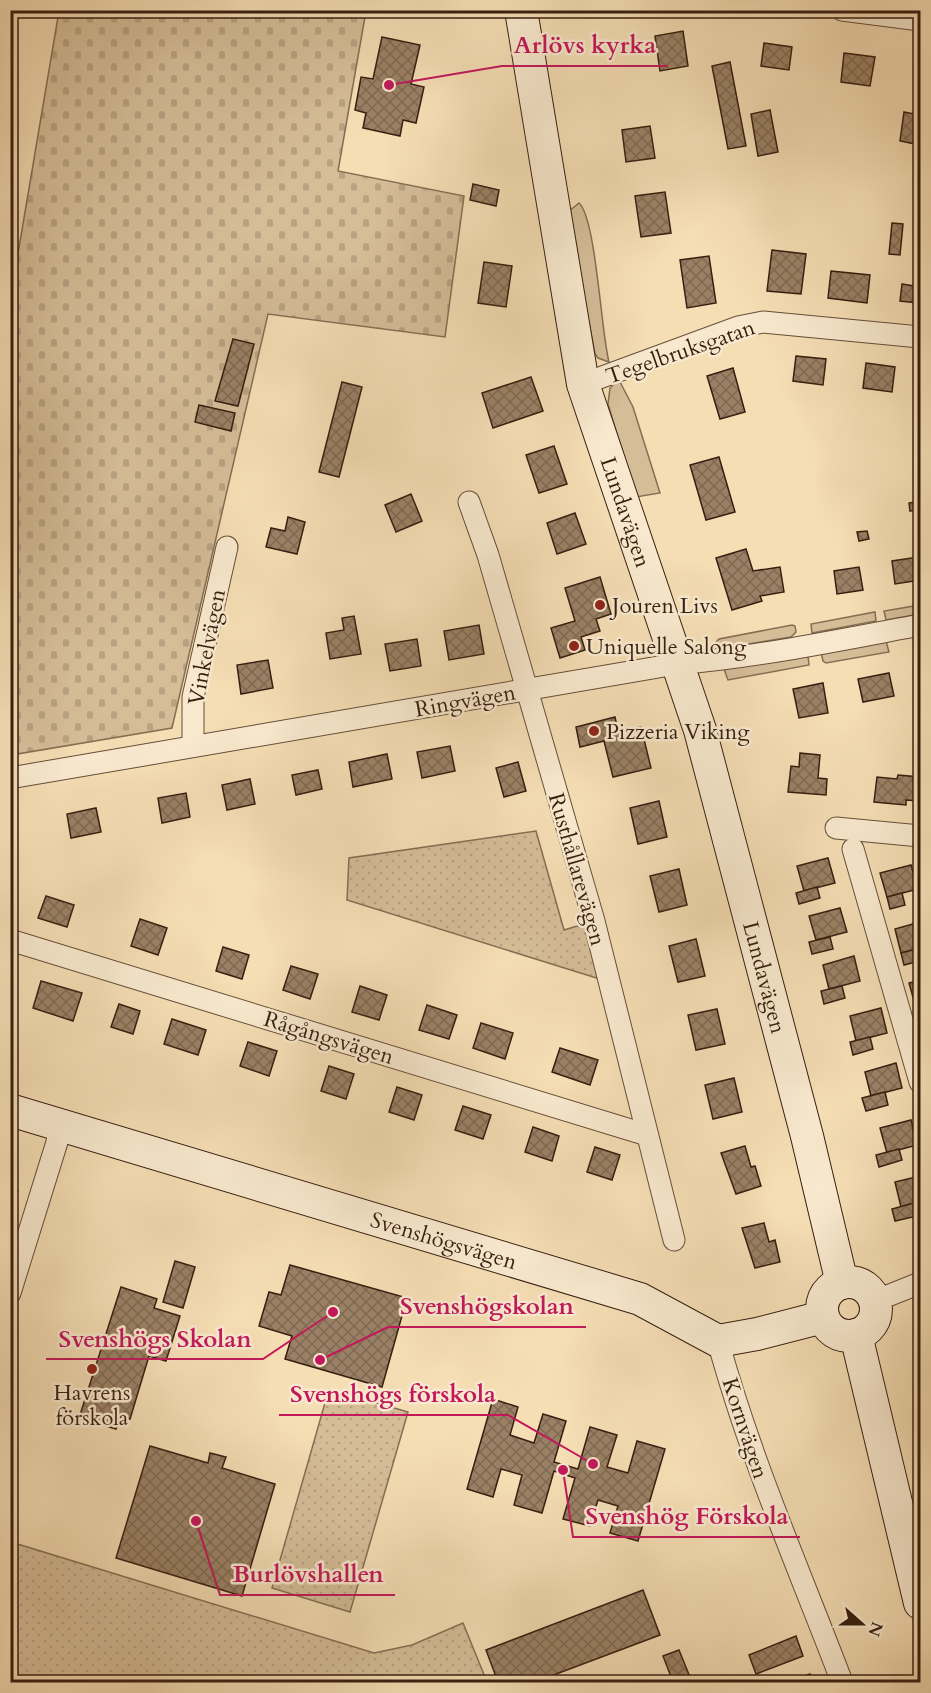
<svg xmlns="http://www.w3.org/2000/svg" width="931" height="1693" font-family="Cardo,serif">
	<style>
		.grass { fill: #d5bd98; stroke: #866e54; stroke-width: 1.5 }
		.cemetery { fill: url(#cemetery-stones); stroke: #866e54; stroke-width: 1.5 }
		.park { fill: url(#park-dots); stroke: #866e54; stroke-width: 1.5 }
		.building { fill: url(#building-cross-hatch); stroke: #381e10; stroke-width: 1.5 }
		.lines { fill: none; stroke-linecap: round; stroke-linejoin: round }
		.street-casing { stroke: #674e39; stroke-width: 23 }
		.secondary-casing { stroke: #381e10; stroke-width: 34 }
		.street { stroke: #f8e9ce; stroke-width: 21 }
		.secondary { stroke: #f8e9ce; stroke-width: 32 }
		.poi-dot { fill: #8f2418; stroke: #f8e9ce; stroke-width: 2 }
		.labels { text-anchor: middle; stroke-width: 5; stroke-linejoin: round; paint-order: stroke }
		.street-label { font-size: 22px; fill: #381e10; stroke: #f8e9ce }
		.poi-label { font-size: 22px; fill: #381e10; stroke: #f8e9ce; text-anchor: start }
		.leader { fill: none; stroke: #c2185b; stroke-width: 2 }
		.callout-dot { fill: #c2185b; stroke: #f8e9ce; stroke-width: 2 }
		.callout-label { font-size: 24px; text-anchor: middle; font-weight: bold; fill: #c2185b; stroke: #f8e9ce; stroke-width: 5; stroke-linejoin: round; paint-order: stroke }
	</style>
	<defs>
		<pattern id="cemetery-stones" width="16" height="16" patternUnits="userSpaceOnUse" patternTransform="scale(1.5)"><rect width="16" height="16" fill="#d5bd98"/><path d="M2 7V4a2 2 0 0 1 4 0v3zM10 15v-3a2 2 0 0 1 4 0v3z" fill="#b8a282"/></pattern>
		<pattern id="park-dots" width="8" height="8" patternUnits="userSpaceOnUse" patternTransform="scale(1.5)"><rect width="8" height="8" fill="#d5bd98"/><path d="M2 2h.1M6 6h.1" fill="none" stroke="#b8a282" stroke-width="1.8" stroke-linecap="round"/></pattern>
		<pattern id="building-cross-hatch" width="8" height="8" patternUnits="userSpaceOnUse" patternTransform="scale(1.5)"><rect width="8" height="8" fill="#9a8165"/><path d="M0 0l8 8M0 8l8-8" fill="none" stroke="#7f6952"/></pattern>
	</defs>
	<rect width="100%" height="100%" fill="#f5ddb4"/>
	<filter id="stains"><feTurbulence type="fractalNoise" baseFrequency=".00333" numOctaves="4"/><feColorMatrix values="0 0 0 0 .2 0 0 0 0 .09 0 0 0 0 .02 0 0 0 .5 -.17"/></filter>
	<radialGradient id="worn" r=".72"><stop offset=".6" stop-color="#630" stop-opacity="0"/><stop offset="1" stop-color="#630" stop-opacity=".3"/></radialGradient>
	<g class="grass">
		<path d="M579,203C596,218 601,332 609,362L598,358L595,354L568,212Z"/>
		<polygon points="619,380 633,407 660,493 636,497 608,404 610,388"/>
		<polygon points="920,605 920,614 886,620 884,611"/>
		<polygon points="875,612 876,621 812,633 811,624"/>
		<polygon points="792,625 795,626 796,632 791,637 718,649 716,642 719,639"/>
		<polygon points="886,641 889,652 826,663 823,661 821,652"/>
		<polygon points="803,655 808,656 809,665 728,680 724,669"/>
	</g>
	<polygon class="cemetery" points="59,11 366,11 338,171 464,196 445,337 268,314 172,728 11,755 11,295"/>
	<g class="park">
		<polygon points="536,831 564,930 594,921 609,982 347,900 349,858"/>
		<polygon points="329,1389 408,1412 350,1612 272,1588"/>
		<polygon points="11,1542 374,1653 412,1645 463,1623 487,1682 11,1682"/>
	</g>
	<g class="building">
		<polygon points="683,31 688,66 660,71 655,36"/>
		<polygon points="382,37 420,45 411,84 424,87 416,123 403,120 400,136 363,128 366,113 355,110 361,77 373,79"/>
		<polygon points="764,43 792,47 789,70 761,66"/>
		<polygon points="844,53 875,57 870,86 841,82"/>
		<polygon points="730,62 746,146 728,149 712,66"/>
		<polygon points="770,110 778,152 758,156 751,114"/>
		<polygon points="904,112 920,115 920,145 900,141"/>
		<polygon points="650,126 655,158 626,162 622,130"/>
		<polygon points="473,184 499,190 496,206 470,200"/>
		<polygon points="665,192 671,233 641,237 635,196"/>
		<polygon points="892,223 903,224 900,255 889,254"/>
		<polygon points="772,250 806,254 801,294 767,291"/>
		<polygon points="709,256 716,303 687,308 680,260"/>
		<polygon points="484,262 512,266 506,307 478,303"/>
		<polygon points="831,271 870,275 867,303 828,298"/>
		<polygon points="902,284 920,287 920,307 919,303 900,301"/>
		<polygon points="233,339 254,344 238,406 215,401"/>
		<polygon points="796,356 826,359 823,385 793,381"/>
		<polygon points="866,363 895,367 892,392 863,388"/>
		<polygon points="733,368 745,412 720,419 707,376"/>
		<polygon points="531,377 543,411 493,428 482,393"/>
		<polygon points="342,382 362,387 339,477 319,472"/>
		<polygon points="199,405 235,413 231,431 195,422"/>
		<polygon points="554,446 567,484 539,493 526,455"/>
		<polygon points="719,457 735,512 706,520 690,465"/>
		<polygon points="411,494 422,521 396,532 385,505"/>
		<polygon points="920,501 920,509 910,511 909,503"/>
		<polygon points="575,513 586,544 557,554 547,523"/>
		<polygon points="288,517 305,522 297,554 266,547 271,528 285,531"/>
		<polygon points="867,531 869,539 859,541 857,532"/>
		<polygon points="746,549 753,571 780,567 784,592 760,596 762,601 732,610 716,558"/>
		<polygon points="918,557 920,580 895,584 892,561"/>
		<polygon points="859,567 863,590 837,594 834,571"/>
		<polygon points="600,577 611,614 596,619 600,631 581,637 585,650 560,658 551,628 575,621 565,588"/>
		<polygon points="354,616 361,654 330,659 326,633 344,630 342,618"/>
		<polygon points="479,625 484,654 449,660 444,631"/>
		<polygon points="417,639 421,666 390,671 385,644"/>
		<polygon points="268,660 273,688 241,694 237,665"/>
		<polygon points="889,673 894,696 863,702 858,679"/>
		<polygon points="823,683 828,713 799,718 793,689"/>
		<polygon points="615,717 618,732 641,727 651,768 613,777 604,741 580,747 576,727"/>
		<polygon points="450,746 455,771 422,778 417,752"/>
		<polygon points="800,753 820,755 818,778 827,779 826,795 788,792 791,766 799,767"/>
		<polygon points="387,754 392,779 353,787 349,762"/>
		<polygon points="518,762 526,791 504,797 496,768"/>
		<polygon points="318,770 322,789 296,795 292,775"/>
		<polygon points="898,775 920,777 920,801 906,800 906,805 874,802 877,777 897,779"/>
		<polygon points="250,779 255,804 227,810 222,785"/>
		<polygon points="186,793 190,817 162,823 158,798"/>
		<polygon points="659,801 667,837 638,844 630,808"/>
		<polygon points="96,808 101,832 71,838 67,814"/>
		<polygon points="828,858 835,883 804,891 797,866"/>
		<polygon points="911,865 918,889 887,897 880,873"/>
		<polygon points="679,869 687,905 659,912 650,876"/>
		<polygon points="817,887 820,898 799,904 796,893"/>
		<polygon points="902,893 905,905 890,909 887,897"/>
		<polygon points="46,896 74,905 67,927 38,918"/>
		<polygon points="840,908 847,932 816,940 809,916"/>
		<polygon points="140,919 167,928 158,955 131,946"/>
		<polygon points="920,922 920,948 901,953 895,929"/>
		<polygon points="830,937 833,949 812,954 809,942"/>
		<polygon points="696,939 705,976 678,982 669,946"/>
		<polygon points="223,947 249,955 242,979 216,971"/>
		<polygon points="920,948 920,961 904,965 901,953"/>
		<polygon points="854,956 860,981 829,989 823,965"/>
		<polygon points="291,966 318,974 310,999 283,990"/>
		<polygon points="920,980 920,1006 916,1008 909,983"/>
		<polygon points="41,981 82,993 73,1021 33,1008"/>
		<polygon points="360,986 387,995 379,1020 352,1012"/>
		<polygon points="842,986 845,998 824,1004 821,991"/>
		<polygon points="119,1004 140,1011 133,1034 111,1027"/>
		<polygon points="427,1005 457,1015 449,1039 419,1030"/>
		<polygon points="881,1008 887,1033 856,1041 850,1016"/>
		<polygon points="717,1009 725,1044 696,1050 688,1015"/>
		<polygon points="172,1019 206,1030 198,1055 164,1044"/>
		<polygon points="481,1023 513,1033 505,1059 473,1048"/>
		<polygon points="870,1037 873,1049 853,1055 850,1042"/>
		<polygon points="248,1042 277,1051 269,1076 240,1066"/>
		<polygon points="560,1048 598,1060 590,1085 552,1072"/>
		<polygon points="896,1063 902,1088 871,1096 865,1072"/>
		<polygon points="329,1066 354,1074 346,1099 321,1091"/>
		<polygon points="734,1078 742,1112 713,1119 705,1085"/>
		<polygon points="397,1087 422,1095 414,1120 389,1112"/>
		<polygon points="885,1092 888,1105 866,1111 862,1098"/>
		<polygon points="463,1106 491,1115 483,1139 455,1130"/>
		<polygon points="911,1120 917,1145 887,1153 880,1128"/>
		<polygon points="533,1127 559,1136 552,1161 525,1152"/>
		<polygon points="745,1146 751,1167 755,1166 761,1186 736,1194 721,1153"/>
		<polygon points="595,1147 620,1155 612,1180 587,1172"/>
		<polygon points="899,1149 902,1160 879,1167 876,1155"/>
		<polygon points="920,1176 920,1202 901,1207 895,1182"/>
		<polygon points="10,1189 18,1191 10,1215"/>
		<polygon points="914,1203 917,1216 895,1221 892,1209"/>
		<polygon points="764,1223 769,1242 775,1240 780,1262 755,1268 742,1228"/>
		<polygon points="175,1261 195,1267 183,1308 163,1302"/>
		<polygon points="290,1265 407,1298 382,1387 285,1359 292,1336 259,1326 269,1292 281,1295"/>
		<polygon points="121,1287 157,1299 154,1308 180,1316 166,1361 149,1356 130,1419 120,1416 116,1429 79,1418"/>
		<polygon points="493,1399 518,1407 510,1435 534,1443 543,1414 566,1421 554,1462 578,1469 590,1427 617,1435 607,1467 628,1473 637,1441 665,1449 638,1541 610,1533 618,1506 598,1500 590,1526 563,1519 575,1478 554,1471 542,1513 514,1505 522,1475 501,1469 493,1497 467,1489"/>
		<polygon points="150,1446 208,1463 210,1453 226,1457 222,1468 275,1484 242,1596 116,1558"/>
		<polygon points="643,1590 660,1635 535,1682 498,1682 486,1650"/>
		<polygon points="796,1636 803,1656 756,1674 749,1655"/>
		<polygon points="679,1650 692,1682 673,1682 663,1656"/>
		<polygon points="810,1674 813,1682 788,1682"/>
	</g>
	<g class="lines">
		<g class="street-casing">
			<g id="street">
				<polyline points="842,10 920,20"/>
				<polyline points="583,384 738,327 763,322 920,337"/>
				<polyline points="469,502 488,555 594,921 674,1240"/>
				<polyline points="193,746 193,697 227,547"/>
				<path d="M10,778L676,664C758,657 840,640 920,625"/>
				<polyline points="836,828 920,836"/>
				<polyline points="853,849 920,1082"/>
				<polyline points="10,940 647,1135"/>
				<polyline points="10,1293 57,1142 59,1125"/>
				<polyline points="875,1301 920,1283"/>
				<path d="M718,1341C750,1458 799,1569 842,1682"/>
			</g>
		</g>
		<g class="secondary-casing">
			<g id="secondary">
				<path id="s1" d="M521,10L583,384L700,730L807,1136L842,1283"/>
				<path id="s2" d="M10,1110L640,1299L718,1341L757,1334L823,1317"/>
				<circle cx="849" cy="1309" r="27"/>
				<polyline points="856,1335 920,1603"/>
			</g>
		</g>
		<use href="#street" class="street"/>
		<use href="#secondary" class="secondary"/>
	</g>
	<g class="poi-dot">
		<circle cx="600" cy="605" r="6"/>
		<circle cx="574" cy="646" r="6"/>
		<circle cx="594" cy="731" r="6"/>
		<circle cx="92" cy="1369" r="6"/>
	</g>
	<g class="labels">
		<g class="street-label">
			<text transform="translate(680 351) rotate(-19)" y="8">Tegelbruksgatan</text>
			<text dy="8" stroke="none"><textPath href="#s1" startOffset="514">Lundavägen</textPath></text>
			<text transform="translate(206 647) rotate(-79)" y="8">Vinkelvägen</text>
			<text transform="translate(465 700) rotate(-10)" y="8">Ringvägen</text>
			<text transform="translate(578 869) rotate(74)" y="8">Rusthållarevägen</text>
			<text dy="8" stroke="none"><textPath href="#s1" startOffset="1000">Lundavägen</textPath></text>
			<text transform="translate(329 1037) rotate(17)" y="8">Rågångsvägen</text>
			<text dy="8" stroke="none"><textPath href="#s2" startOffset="453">Svenshögsvägen</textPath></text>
			<text transform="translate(746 1428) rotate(72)" y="8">Kornvägen</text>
		</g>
		<g class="poi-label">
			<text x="612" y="613">Jouren Livs</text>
			<text x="586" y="654">Uniquelle Salong</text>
			<text x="606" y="739">Pizzeria Viking</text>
			<text x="92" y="1400" text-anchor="middle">Havrens<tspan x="92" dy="25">förskola</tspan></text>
		</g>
	</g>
	<path class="leader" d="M389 85L502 66H668M320 1360L388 1327H586M333 1312L263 1359H46M593 1464L508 1415H279M563 1470L573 1537H800M196 1521L220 1595H395"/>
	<g class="callout-dot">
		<circle cx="389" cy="85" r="6"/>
		<circle cx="320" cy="1360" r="6"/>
		<circle cx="333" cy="1312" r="6"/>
		<circle cx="593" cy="1464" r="6"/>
		<circle cx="563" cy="1470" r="6"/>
		<circle cx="196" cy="1521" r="6"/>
	</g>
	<g class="callout-label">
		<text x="585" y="53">Arlövs kyrka</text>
		<text x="487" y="1314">Svenshögskolan</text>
		<text x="155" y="1347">Svenshögs Skolan</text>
		<text x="393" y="1402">Svenshögs förskola</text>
		<text x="687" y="1524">Svenshög Förskola</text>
		<text x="308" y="1582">Burlövshallen</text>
	</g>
	<rect width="931" height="1693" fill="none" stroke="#f5ddb4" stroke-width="36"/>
	<rect x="12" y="12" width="907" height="1669" fill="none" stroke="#381e10" stroke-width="3"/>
	<rect x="18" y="18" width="895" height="1657" fill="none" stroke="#381e10" stroke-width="1.5"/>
	<g transform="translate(862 1624) rotate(111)" stroke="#f8e9ce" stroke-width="4.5" paint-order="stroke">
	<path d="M0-4.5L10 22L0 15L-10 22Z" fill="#381e10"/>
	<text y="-9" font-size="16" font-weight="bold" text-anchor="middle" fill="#381e10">N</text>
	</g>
	<rect width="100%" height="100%" filter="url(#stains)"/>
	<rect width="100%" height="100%" fill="url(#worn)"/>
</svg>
